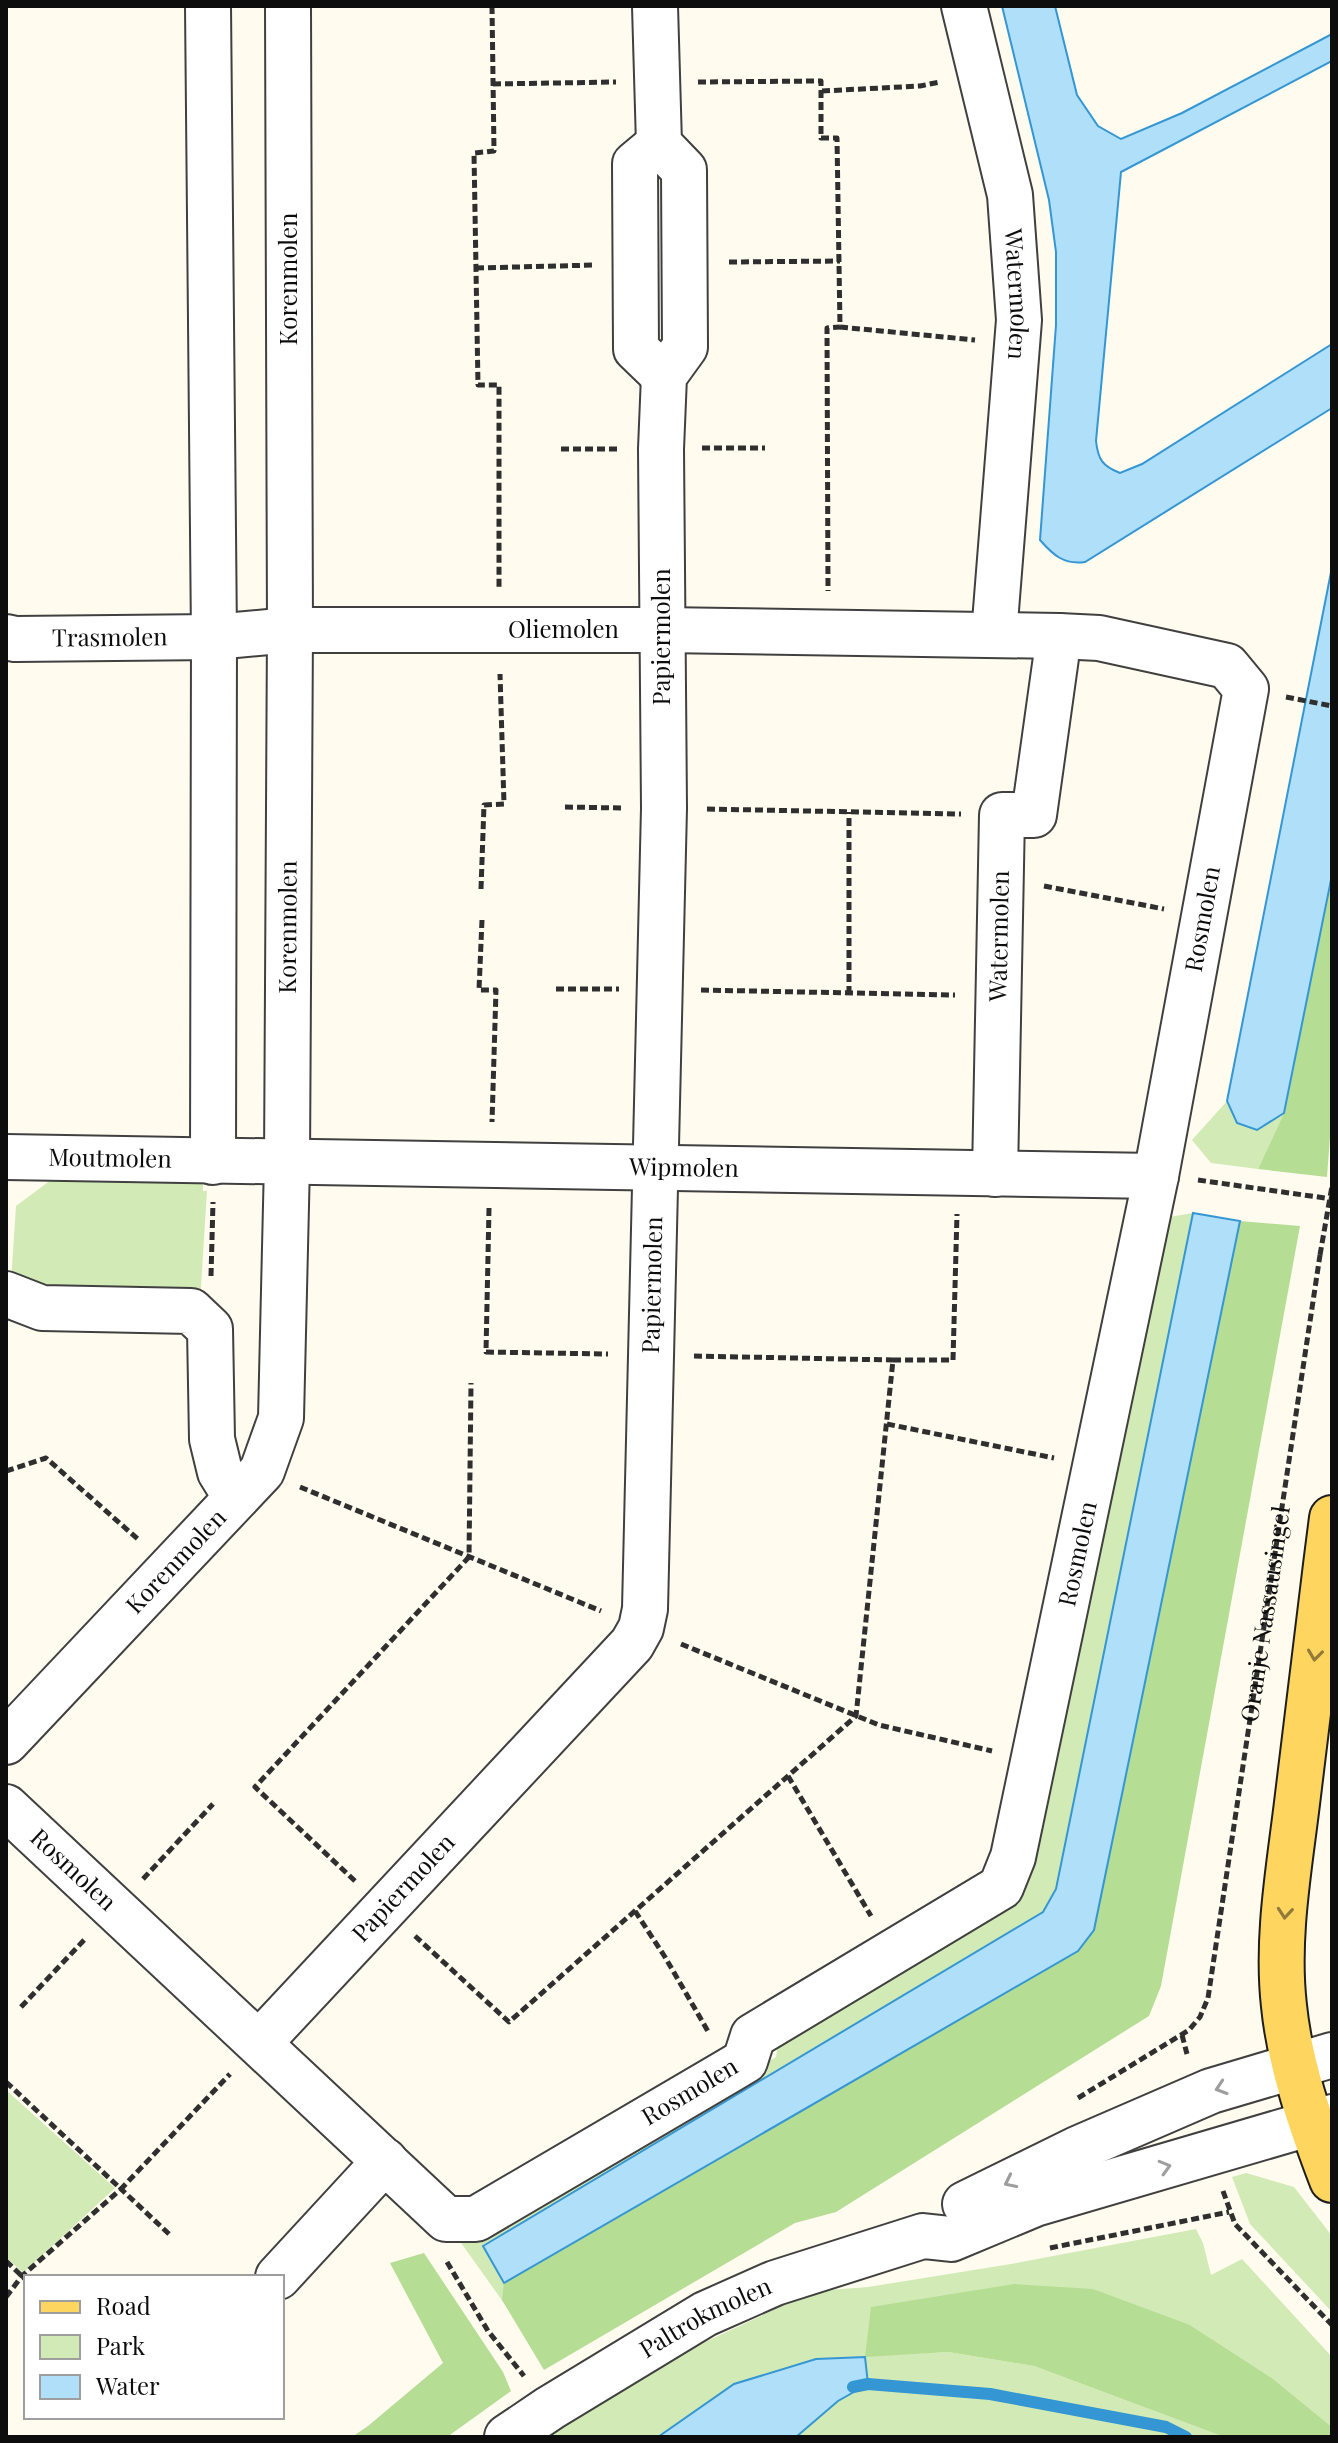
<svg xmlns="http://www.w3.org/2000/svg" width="1338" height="2443" font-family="'Playfair Display',serif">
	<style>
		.green { fill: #d2ebb6 }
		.forest { fill: #b6dd94 }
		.water { fill: #b0dff9; stroke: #3496d3; stroke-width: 2 }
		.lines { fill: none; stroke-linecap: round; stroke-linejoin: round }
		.stream { stroke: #3496d3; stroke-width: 12 }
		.minor-casing { stroke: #404040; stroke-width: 48 }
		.major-casing { stroke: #1e1e1e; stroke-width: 48 }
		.path { stroke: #2f2f2f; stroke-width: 5; stroke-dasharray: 8 4; stroke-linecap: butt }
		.minor { stroke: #fff; stroke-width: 44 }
		.major { stroke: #fed55e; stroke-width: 44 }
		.path-bridge { stroke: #2f2f2f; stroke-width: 5; stroke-dasharray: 8 4; stroke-linecap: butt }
		.oneway { stroke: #927b3a }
		.oneway2 { stroke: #9e9e9e }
		.labels { text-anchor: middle; stroke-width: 8; stroke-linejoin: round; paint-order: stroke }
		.street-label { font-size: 24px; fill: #0d0d0d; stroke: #fff }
	</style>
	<rect width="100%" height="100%" fill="#fffbee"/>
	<g class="green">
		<polygon points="1227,1101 1237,1123 1257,1130 1284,1113 1258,1169 1211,1163 1192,1140"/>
		<polygon points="55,1177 203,1181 203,1191 207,1191 200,1302 10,1297 16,1206"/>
		<polygon points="1193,1213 1056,1889 1043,1913 483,2245 504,2283 506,2306 459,2240 467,2232 776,2057 778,2043 1024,1893 1169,1217"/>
		<polygon points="6,2090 115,2188 23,2273 6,2257"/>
		<polygon points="1246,2173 1294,2187 1329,2232 1332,2239 1332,2312 1250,2224 1232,2177"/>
		<polygon points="1196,2229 1203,2243 1211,2275 1242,2259 1332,2357 1332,2427 1272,2378 1190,2325 866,2356 948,2352 1034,2366 1224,2437 796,2437 838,2401 868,2384 865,2357 816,2359 734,2384 658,2437 547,2437 658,2364 814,2291 868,2287 1011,2264"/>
	</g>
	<g class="forest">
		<polygon points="1332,875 1332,1110 1327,1177 1258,1169 1284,1113"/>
		<polygon points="1240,1221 1300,1226 1161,1986 1149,2016 836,2212 795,2223 544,2370 502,2300 504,2283 1078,1951 1094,1931"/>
		<polygon points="424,2253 503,2372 511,2391 447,2437 352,2437 368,2426 443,2363 390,2263"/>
		<polygon points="1014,2284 1093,2289 1190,2325 1272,2378 1332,2427 1332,2437 1224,2437 1034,2366 948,2352 865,2357 871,2307"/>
	</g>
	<g class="water">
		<path d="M1002,6H1055L1077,95L1098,126L1121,139L1182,113L1332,34V61L1121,172L1096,441C1098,459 1102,466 1120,473L1142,464L1332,344V408L1085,562C1064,565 1053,555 1040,540L1056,325V252L1049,200Z"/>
		<polygon points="1332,567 1332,875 1284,1113 1257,1130 1237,1123 1227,1101"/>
		<polygon points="1193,1213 1240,1221 1094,1930 1078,1951 504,2283 483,2246 1043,1912 1056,1889"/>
		<polygon points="865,2357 868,2384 838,2401 796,2437 658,2437 734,2384 816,2359"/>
	</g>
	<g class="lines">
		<polyline class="stream" points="853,2387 868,2384 990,2394 1166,2427 1186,2437"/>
		<g class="minor-casing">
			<g id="minor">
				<polyline points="208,6 214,637 213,1162"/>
				<path id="s2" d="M964,6L1010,195L1019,320L994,635"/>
				<polyline points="659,144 635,164 636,349 664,376"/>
				<path id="s3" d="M6,637L15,639L214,637L290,630H662L1059,636L1099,638L1227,666L1246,689L1156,1176L1013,1857L1001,1887L753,2036L745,2061L730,2070L476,2219H446L6,1807"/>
				<path id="s4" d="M6,1157L1156,1176"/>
				<path id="s5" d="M995,1174L1002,815H1034L1059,636"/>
				<polyline points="6,1294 42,1308 191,1311 210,1329 212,1439 220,1472 236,1498"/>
				<path id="s6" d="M6,1742L262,1471L281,1418L287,1163L290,630L288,6"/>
				<path id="s7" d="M259,2043L632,1644L641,1628L645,1609L664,808L661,449L664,376L685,347L684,170L659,144L655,6"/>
				<polyline points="965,2204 1077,2149 1211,2091 1332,2055"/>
				<polyline points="278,2277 385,2161"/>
				<path id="s8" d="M507,2437L550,2408L705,2314L775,2283L923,2236L951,2239L1035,2204L1332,2117"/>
			</g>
		</g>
		<g class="major-casing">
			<path id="major" d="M1332,1518C1320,1610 1310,1702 1298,1795C1290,1864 1276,1936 1284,2006C1290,2065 1311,2125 1332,2180"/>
		</g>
		<g class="path">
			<polyline points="492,6 494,151 474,153 478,385 499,385 499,588"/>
			<polyline points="698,82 821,81 821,138 837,138 840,327 827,328 828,591"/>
			<polyline points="493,84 616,82"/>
			<polyline points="822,91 920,86 940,82"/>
			<polyline points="729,262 840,261"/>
			<polyline points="476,268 595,265"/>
			<polyline points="840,327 975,340"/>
			<polyline points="702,448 765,448"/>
			<polyline points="561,449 620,449"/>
			<polyline points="1286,697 1332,706"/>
			<polyline points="565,807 621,808"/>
			<polyline points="707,809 961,814"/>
			<polyline points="1044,886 1164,909"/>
			<polyline points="481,889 484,805 504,804 500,674"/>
			<polyline points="482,920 479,990 496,990 492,1122"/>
			<polyline points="556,989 619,989"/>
			<polyline points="701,990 955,995"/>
			<polyline points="849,994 849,812"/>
			<polyline points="1198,1180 1332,1199"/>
			<polyline points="489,1208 486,1352 608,1354"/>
			<polyline points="211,1276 213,1202"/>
			<polyline points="694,1356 893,1360"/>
			<polyline points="887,1424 1054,1458"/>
			<polyline points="6,1471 46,1458 140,1541"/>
			<polyline points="300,1487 601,1611"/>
			<polyline points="681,1644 879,1725 992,1751"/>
			<polyline points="788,1776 871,1916"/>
			<polyline points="143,1879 213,1804"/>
			<polyline points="355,1881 255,1787 469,1557 471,1383"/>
			<polyline points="635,1911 665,1957 709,2033"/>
			<polyline points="415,1936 509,2022 856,1716 893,1360 953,1360 957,1214"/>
			<polyline points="21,2007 86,1938"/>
			<polyline points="1182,2035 1187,2054"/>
			<polyline points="6,2082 121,2189 230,2074"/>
			<path id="s1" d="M1078,2098L1189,2030L1200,2017L1208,1998L1320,1255"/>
			<polyline points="1223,2191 1235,2224 1332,2325"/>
			<polyline points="1050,2248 1229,2212"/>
			<polyline points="6,2261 26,2280"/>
			<polyline points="447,2262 488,2331 524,2376"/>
			<polyline points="6,2297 22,2276 121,2189 169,2234"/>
		</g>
		<use href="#minor" class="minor"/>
		<use href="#major" class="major"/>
		<polyline class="path-bridge" points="1320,1255 1332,1186"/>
	</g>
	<defs><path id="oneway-chevron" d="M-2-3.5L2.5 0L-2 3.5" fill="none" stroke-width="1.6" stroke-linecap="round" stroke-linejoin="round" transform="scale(2)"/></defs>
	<g class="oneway">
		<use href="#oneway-chevron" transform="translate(1315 1655) rotate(97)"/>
		<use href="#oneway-chevron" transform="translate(1285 1913) rotate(95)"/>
	</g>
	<g class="oneway2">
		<use href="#oneway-chevron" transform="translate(1221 2088) rotate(162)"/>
		<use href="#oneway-chevron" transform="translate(1165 2167) rotate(-16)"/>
		<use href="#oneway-chevron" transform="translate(1010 2182) rotate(154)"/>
	</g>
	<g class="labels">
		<g class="street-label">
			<text transform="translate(289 279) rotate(-90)" y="8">Korenmolen</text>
			<text dy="8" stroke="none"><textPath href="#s2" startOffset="294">Watermolen</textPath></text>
			<text dy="8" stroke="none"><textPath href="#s3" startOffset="558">Oliemolen</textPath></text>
			<text transform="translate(662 637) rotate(-90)" y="8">Papiermolen</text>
			<text dy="8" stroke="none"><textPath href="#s3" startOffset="104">Trasmolen</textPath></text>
			<text transform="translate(1203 919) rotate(-80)" y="8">Rosmolen</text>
			<text dy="8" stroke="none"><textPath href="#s6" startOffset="920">Korenmolen</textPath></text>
			<text dy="8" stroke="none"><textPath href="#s5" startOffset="238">Watermolen</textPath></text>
			<text dy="8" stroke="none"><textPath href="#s4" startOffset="104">Moutmolen</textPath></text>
			<text dy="8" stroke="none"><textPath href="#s4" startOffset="678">Wipmolen</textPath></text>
			<text dy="8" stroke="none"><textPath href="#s7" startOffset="908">Papiermolen</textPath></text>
			<text transform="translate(1078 1554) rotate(-78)" y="8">Rosmolen</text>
			<text dy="8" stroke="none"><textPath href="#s6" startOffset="248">Korenmolen</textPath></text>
			<text dy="8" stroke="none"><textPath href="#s1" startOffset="556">Oranje Nassausingel</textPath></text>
			<text transform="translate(73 1870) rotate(43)" y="8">Rosmolen</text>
			<text dy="8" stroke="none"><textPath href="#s7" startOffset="212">Papiermolen</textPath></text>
			<text transform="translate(690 2092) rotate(-31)" y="8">Rosmolen</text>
			<text dy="8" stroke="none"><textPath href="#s8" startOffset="232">Paltrokmolen</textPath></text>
		</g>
	</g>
	<rect width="1338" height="2443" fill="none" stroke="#0d0d0d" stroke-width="16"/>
	<rect x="24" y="2275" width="260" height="144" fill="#ffffff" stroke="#9e9e9e" stroke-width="2"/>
	<rect x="40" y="2301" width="40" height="12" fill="#fed55e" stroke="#9e9e9e" stroke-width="2"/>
	<text x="96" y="2315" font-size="24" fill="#0d0d0d">Road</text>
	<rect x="40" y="2335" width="40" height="24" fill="#d2ebb6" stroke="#9e9e9e" stroke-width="2"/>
	<text x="96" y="2355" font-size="24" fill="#0d0d0d">Park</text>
	<rect x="40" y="2375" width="40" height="24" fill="#b0dff9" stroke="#9e9e9e" stroke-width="2"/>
	<text x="96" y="2395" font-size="24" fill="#0d0d0d">Water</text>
</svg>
